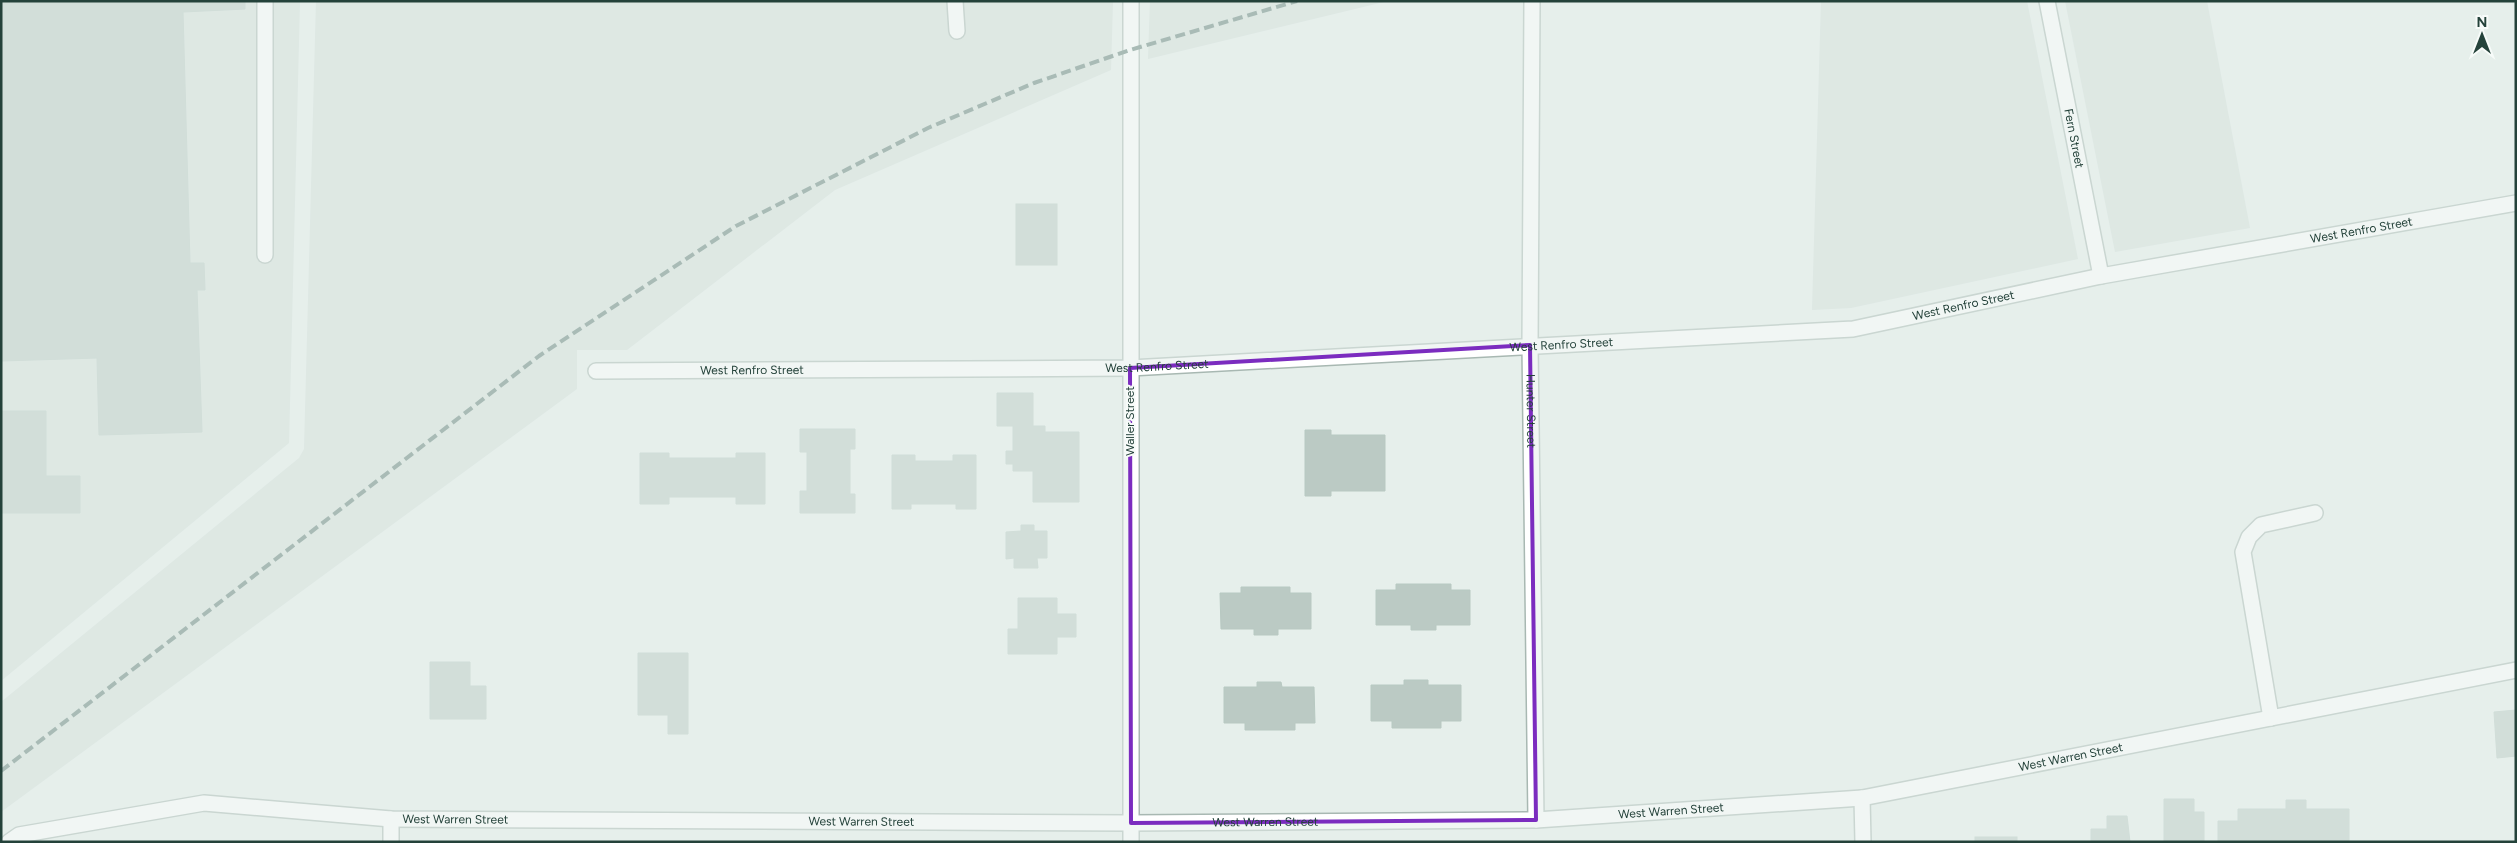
<svg xmlns="http://www.w3.org/2000/svg" width="2517" height="843" font-family="Figtree,sans-serif">
	<style>
		.built { fill: #d4dfda }
		.building { fill: #bbcac4; stroke: #b8c9c2 }
		.lines { fill: none; stroke-linecap: round; stroke-linejoin: round }
		.lane-casing { stroke: #a8b8b2; stroke-width: 18 }
		.street-casing { stroke: #a8b8b2; stroke-width: 18 }
		.lane { stroke: #fff; stroke-width: 15 }
		.street { stroke: #fff; stroke-width: 15 }
		.rail { stroke: #5f7d75; stroke-width: 4; stroke-dasharray: 10 5; stroke-linecap: butt }
		.marked { fill: none; stroke: #7b2cbf; stroke-width: 4; stroke-linejoin: round }
		.labels { text-anchor: middle; stroke-width: 4; stroke-linejoin: round; paint-order: stroke }
		.street-label { font-size: 12px; fill: #24423a; stroke: #f7fbf9 }
	</style>
	<rect width="100%" height="100%" fill="#e6efeb"/>
	<g class="built">
		<polygon points="1,1 300,1 289,443 1,681"/>
		<polygon points="316,1 1113,1 1111,70 835,190 627,350 577,350 577,389 1,812 1,702 299,458 304,449"/>
		<polygon points="1150,1 1388,1 1148,59"/>
		<polygon points="1821,1 2027,1 2078,259 1851,308 1812,310"/>
		<polygon points="2065,1 2207,1 2250,228 2115,252"/>
	</g>
	<g class="building">
		<polygon points="1,1 245,1 245,9 183,12 190,263 204,263 205,290 197,290 202,432 99,435 97,358 1,361"/>
		<rect x="1016" y="204" width="41" height="61"/>
		<polygon points="997,393 1033,393 1033,426 1045,426 1045,432 1079,432 1079,502 1033,502 1033,471 1013,471 1013,464 1006,464 1006,451 1013,451 1013,426 997,426"/>
		<polygon points="1,411 46,411 46,476 80,476 80,513 1,513"/>
		<polygon points="800,429 855,429 855,449 850,449 850,494 855,494 855,513 800,513 800,491 807,491 807,452 800,452"/>
		<polygon points="1305,430 1331,430 1331,435 1385,435 1385,491 1331,491 1331,496 1305,496"/>
		<polygon points="640,453 669,453 669,458 736,458 736,453 765,453 765,504 736,504 736,497 669,497 669,504 640,504"/>
		<polygon points="892,455 915,455 915,461 953,461 953,455 976,455 976,509 956,509 956,504 911,504 911,509 892,509"/>
		<polygon points="1021,525 1034,525 1034,531 1047,531 1047,558 1037,558 1038,568 1014,568 1014,558 1006,559 1006,532 1021,531"/>
		<polygon points="1396,584 1451,584 1451,590 1470,590 1470,625 1436,625 1436,630 1411,630 1411,625 1376,625 1376,590 1396,590"/>
		<polygon points="1241,587 1290,587 1290,593 1311,593 1311,629 1278,629 1278,635 1254,635 1254,629 1221,629 1220,593 1241,593"/>
		<polygon points="1018,598 1057,598 1057,614 1076,614 1076,637 1057,637 1057,654 1008,654 1008,629 1018,629"/>
		<polygon points="638,653 688,653 688,734 668,734 668,715 638,715"/>
		<polygon points="430,662 470,662 470,686 486,686 486,719 430,719"/>
		<polygon points="1404,680 1428,680 1428,685 1461,685 1461,721 1441,721 1441,728 1392,728 1392,721 1371,721 1371,685 1404,685"/>
		<polygon points="1257,682 1281,682 1282,687 1314,687 1315,723 1295,723 1295,730 1245,730 1245,723 1224,723 1224,687 1257,687"/>
		<polygon points="2516,710 2516,756 2497,758 2494,712"/>
		<polygon points="2164,799 2194,799 2194,812 2204,812 2204,842 2164,842"/>
		<polygon points="2286,800 2306,800 2306,809 2349,809 2349,842 2218,842 2218,821 2238,821 2238,809 2286,809"/>
		<polygon points="2107,816 2127,816 2130,842 2091,842 2091,829 2107,829"/>
		<rect x="1975" y="837" width="42" height="5"/>
	</g>
	<g class="lines">
		<g class="lane-casing">
			<g id="lane">
				<polyline points="955,1 957,31"/>
				<polyline points="265,255 265,1"/>
				<polyline points="2271,718 2243,552 2249,537 2261,525 2315,513"/>
			</g>
		</g>
		<g class="street-casing">
			<g id="street">
				<polyline points="1131,1 1131,842"/>
				<path id="s1" d="M1532,1L1530,345L1536,820"/>
				<path id="s2" d="M2047,1L2101,276"/>
				<path id="s3" d="M596,371L1130,368L1853,329L2101,276L2516,203"/>
				<polyline points="1862,798 1863,842"/>
				<polyline points="391,819 391,842"/>
				<path id="s4" d="M9,842L19,835L204,803L391,819L1131,823L1536,820L1862,798L2516,670"/>
			</g>
		</g>
		<use href="#lane" class="lane"/>
		<use href="#street" class="street"/>
		<polyline class="rail" points="1,771 539,356 736,226 928,128 1034,83 1130,50 1297,1"/>
	</g>
	<path d="M0 0H2517V843H0ZM1530,345L1536,820L1131,823L1130,368Z" fill="#e6efeb" fill-opacity=".55" fill-rule="evenodd"/>
	<path class="marked" d="M1530,345L1536,820L1131,823L1130,368Z"/>
	<g class="labels">
		<g class="street-label">
			<text dy="4" stroke="none"><textPath href="#s2" startOffset="140">Fern Street</textPath></text>
			<text dy="4" stroke="none"><textPath href="#s3" startOffset="1776">West Renfro Street</textPath></text>
			<text dy="4" stroke="none"><textPath href="#s3" startOffset="1371">West Renfro Street</textPath></text>
			<text dy="4" stroke="none"><textPath href="#s3" startOffset="966">West Renfro Street</textPath></text>
			<text dy="4" stroke="none"><textPath href="#s3" startOffset="561">West Renfro Street</textPath></text>
			<text dy="4" stroke="none"><textPath href="#s3" startOffset="156">West Renfro Street</textPath></text>
			<text dy="4" stroke="none"><textPath href="#s1" startOffset="410">Hunter Street</textPath></text>
			<text transform="translate(1130 421) rotate(-90)" y="4">Waller Street</text>
			<text dy="4" stroke="none"><textPath href="#s4" startOffset="2072">West Warren Street</textPath></text>
			<text dy="4" stroke="none"><textPath href="#s4" startOffset="1668">West Warren Street</textPath></text>
			<text dy="4" stroke="none"><textPath href="#s4" startOffset="452">West Warren Street</textPath></text>
			<text dy="4" stroke="none"><textPath href="#s4" startOffset="858">West Warren Street</textPath></text>
			<text dy="4" stroke="none"><textPath href="#s4" startOffset="1262">West Warren Street</textPath></text>
		</g>
	</g>
	<rect width="2517" height="843" fill="none" stroke="#24423a" stroke-width="5"/>
	<g transform="translate(2482 35)" stroke="#f7fbf9" stroke-width="4" paint-order="stroke">
	<path d="M0-4L9 19L0 12L-9 19Z" fill="#24423a"/>
	<text y="-8" font-size="14" font-weight="bold" text-anchor="middle" fill="#24423a">N</text>
	</g>
</svg>
